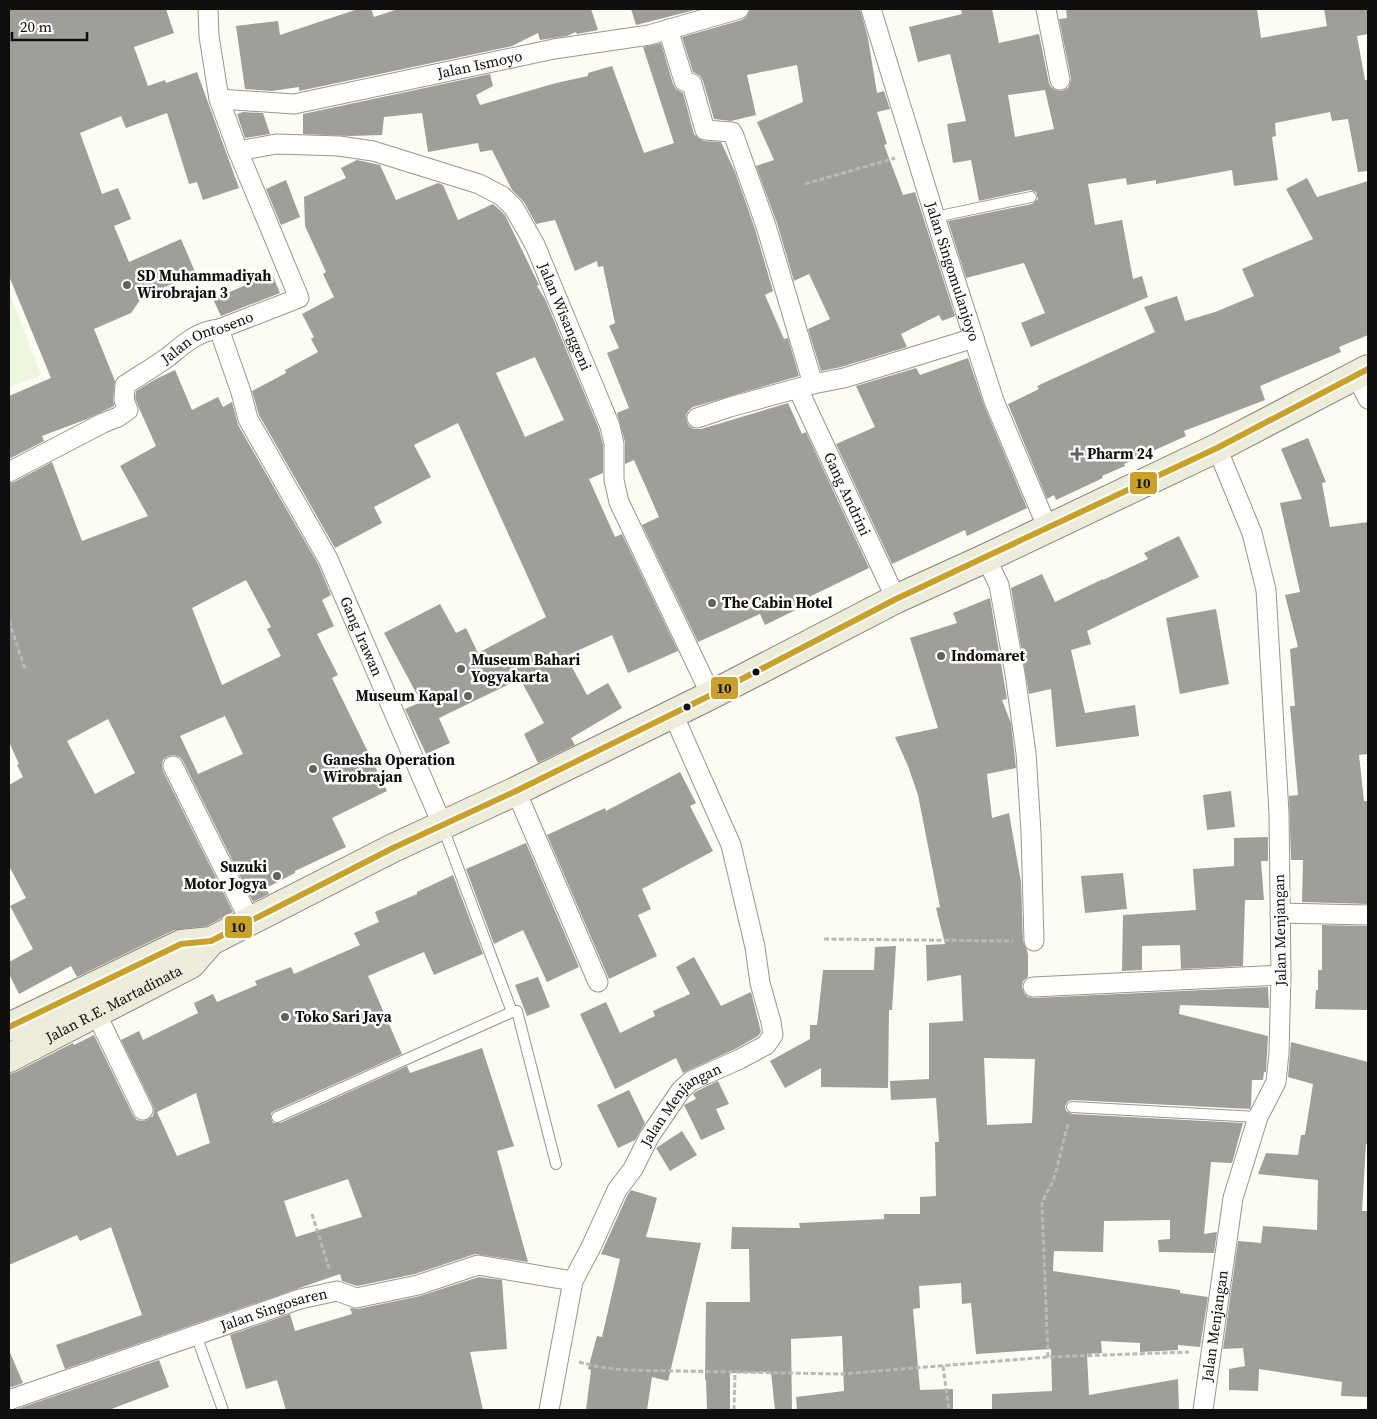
<svg xmlns="http://www.w3.org/2000/svg" width="1377" height="1419" font-family="'Source Serif 4',serif">
	<style>
		.pitch { fill: #ecf6dd }
		.building { fill: #a09e99; fill-rule: evenodd }
		.lines { fill: none; stroke-linecap: round; stroke-linejoin: round }
		.lane-casing { stroke: #969692; stroke-width: 12 }
		.street-casing { stroke: #969692; stroke-width: 21 }
		.primary-casing { stroke: #83837f; stroke-width: 30 }
		.path { stroke: #b9b9b8; stroke-width: 3; stroke-dasharray: 5 2.5; stroke-linecap: butt }
		.lane { stroke: #fffffd; stroke-width: 10 }
		.street { stroke: #fffffd; stroke-width: 19 }
		.primary { stroke: #edebd9; stroke-width: 28 }
		.bus-1-casing { stroke: #fff; stroke-width: 10 }
		.bus-1 { stroke: #c9a129; stroke-width: 6 }
		.poi-dot { fill: #62625f; stroke: #fff; stroke-width: 2 }
		.bus-dot { fill: #0f0f0f; stroke: #fff; stroke-width: 2 }
		.labels { text-anchor: middle; stroke-width: 5; stroke-linejoin: round; paint-order: stroke }
		.street-label { font-size: 15px; fill: #0f0f0f; stroke: #fff }
		.poi-label { font-size: 15px; font-weight: bold; fill: #0f0f0f; stroke: #fff; text-anchor: start }
		.line-badge { stroke: #fff; stroke-width: 2 }
		.pale-badge-label { font-size: 14px; text-anchor: middle; font-weight: bold; fill: #111 }
	</style>
	<rect width="100%" height="100%" fill="#fcfcf4"/>
	<polygon class="pitch" points="9,291 41,375 9,387"/>
	<g class="building">
		<polygon points="9,9 166,9 174,33 134,47 148,86 165,80 166,83 197,72 239,188 203,200 197,182 189,184 167,113 126,128 121,116 80,133 102,194 118,188 131,219 114,226 129,262 181,239 196,274 143,296 131,313 94,329 115,381 113,399 114,406 87,419 42,436 44,441 9,459 9,396 51,378 9,276"/>
		<polygon points="358,9 371,9 374,17 398,9 591,9 598,30 577,34 576,32 567,36 540,40 538,33 512,46 299,91 299,87 272,91 245,89 236,26 278,21 280,35"/>
		<polygon points="631,9 699,9 636,25"/>
		<polygon points="750,9 860,9 868,38 877,93 884,91 890,109 877,112 887,144 884,145 903,195 915,192 955,316 942,321 939,315 901,334 907,347 841,367 821,371 808,329 830,319 809,274 794,281 777,223 756,166 774,160 757,122 803,102 797,65 747,75 756,115 731,121 714,119 703,81 700,76 693,72 682,37 742,20 747,16"/>
		<path d="M961,9H992L999,43L1039,34L1049,83L1051,87L1056,90L1062,91L1068,88L1070,84L1071,78L1059,19L1067,18L1066,9H1257L1261,38L1327,26L1324,9H1368V34L1357,36L1365,80H1368V171L1358,172L1348,119L1332,121L1330,112L1275,123L1276,136L1272,137L1278,180L1234,186L1232,170L1156,184V180L1127,185L1126,178L1088,184L1095,225L1122,220L1133,279L1142,276L1148,297L1031,347L1021,323L1045,313L1024,263L966,278L948,221L1032,204L1038,199L1036,192L1030,190L979,201L971,160L953,163L947,124L966,121L950,54L918,62L909,27L962,14ZM1045,90L1054,129L1015,137L1008,95Z"/>
		<polygon points="661,43 673,84 676,89 683,93 694,134 698,138 704,141 721,142 735,172 755,229 773,291 765,295 784,339 788,338 799,376 693,407 689,410 686,415 687,422 689,426 694,429 701,429 788,403 802,434 806,432 869,568 809,597 812,602 765,625 760,614 698,642 642,525 659,517 634,460 625,464 625,442 617,413 629,408 607,353 619,348 609,326 615,323 603,266 598,267 597,261 575,271 555,220 536,224 524,202 512,190 492,150 480,152 478,143 428,152 422,113 384,117 382,135 350,136 303,134 303,114 490,74 493,86 476,95 480,105 556,83 588,76 588,73 612,66 644,153 674,143 643,47"/>
		<polygon points="243,112 263,113 270,134 245,138 237,114"/>
		<path d="M357,160L380,165L396,200L438,183L443,185L458,220L493,204L505,215L539,285L537,286L545,299L599,429L603,445V473L589,479L615,537L622,534L678,651L628,673L612,635L566,656L587,695L608,683L622,708L571,738L575,745L538,763L524,734L544,723L520,679L439,718L450,743L426,754L405,709L421,702L384,633L440,604L456,633L466,628L478,653L546,617L458,423L414,445L431,477L374,507L382,523L335,548L259,415L252,391L286,373L285,370L318,352L311,339L314,337L302,314L334,297L323,274L326,272L305,226L304,197L346,178L341,168ZM535,357L564,420L525,437L496,373Z"/>
		<polygon points="1307,178 1317,197 1368,181 1368,335 1339,347 1341,352 1260,386 1265,400 1184,431 1186,436 1124,464 1125,466 1102,476 1103,478 1056,500 1054,495 1047,499 1008,404 1039,389 1037,386 1155,332 1144,307 1177,296 1185,321 1215,312 1254,296 1242,269 1313,239 1286,189"/>
		<polygon points="286,180 300,217 281,225 266,189"/>
		<polygon points="272,274 280,293 221,316 213,299"/>
		<polygon points="968,358 984,405 1027,508 967,536 965,530 892,564 836,444 875,427 856,386 916,368 920,375"/>
		<path d="M175,370L192,410L218,397L223,407L232,402L238,425L318,564L331,595L322,600L334,626L317,634L338,675L332,678L387,791L332,818L346,847L295,871V873L266,888L269,894L253,902L183,761L180,757L174,755L168,756L163,760L162,765L163,771L233,912L207,926L174,930L77,977L71,966L19,994L9,974V962L33,949L10,906L26,898L9,866V785L23,777L17,765L19,764L9,742V483L14,482L52,462L82,541L148,516L120,466L156,446L139,408L135,398L136,391L156,379ZM246,580L271,627L267,629L281,656L222,685L192,608ZM225,716L243,754L198,774L180,736ZM108,719L135,773L95,794L67,741Z"/>
		<polygon points="1308,438 1326,482 1322,483 1330,527 1368,522 1368,754 1359,755 1364,801 1368,801 1368,904 1302,902 1303,860 1291,860 1289,796 1298,795 1290,706 1295,706 1290,649 1298,647 1285,595 1300,592 1280,503 1302,499 1281,449"/>
		<polygon points="1179,536 1199,577 1087,631 1091,644 1071,650 1085,713 1135,705 1139,736 1056,747 1051,689 1029,694 1011,588 1042,574 1055,602 1103,579 1103,580 1148,559 1144,553"/>
		<path d="M990,598L1007,699L1002,700L1011,723L1016,768L987,774L992,818L1009,813L1021,882L1023,941L1027,950L1028,955V977L1023,981L1022,987L1024,993L1028,997L1034,998L1268,987L1269,1008L1180,1005L1179,1014L1268,1036L1266,1072H1264L1263,1080H1252L1251,1106L1250,1109L1072,1100L1068,1101L1065,1106L1066,1111L1072,1114L1243,1123L1232,1163L1211,1162L1204,1234L1217,1232L1214,1253L1159,1252L1158,1240L1170,1239V1220L1104,1221L1103,1252L1054,1251L1053,1271L1180,1290V1293L1208,1297L1200,1347L1178,1345V1350L1140,1352V1343L1101,1341L1102,1353L1087,1354L1089,1395L1178,1379L1179,1410H992V1394L1052,1391L1051,1349L976,1354L971,1303L962,1304L961,1283L919,1286L920,1308L913,1309L920,1390L953,1389V1409L797,1410L796,1397L844,1391L842,1336L791,1339L792,1410H775L771,1372L730,1373V1410H707L706,1380H705L706,1302H750L749,1249H731L732,1227L800,1228L799,1223L884,1219V1214H920V1197L936,1196L935,1142H939L936,1098L891,1100L890,1081L929,1079V1023L963,1021L961,975L927,981L926,945L945,944L936,908L940,907L918,795L908,766L895,737L938,728L910,638L957,623L953,613ZM984,1058L1035,1059L1032,1123L987,1125Z"/>
		<polygon points="1216,609 1229,684 1180,694 1166,618"/>
		<polygon points="680,772 696,803 690,806 713,851 642,889 651,909 638,915 657,956 609,979 547,835 605,808 606,811"/>
		<polygon points="1231,791 1235,827 1207,830 1203,795"/>
		<polygon points="1268,837 1268,861 1261,861 1264,900 1245,900 1243,966 1181,969 1180,945 1142,946 1142,970 1122,971 1123,915 1196,910 1193,869 1234,866 1234,838"/>
		<polygon points="526,843 579,967 547,982 523,930 494,944 466,869"/>
		<polygon points="1123,873 1127,909 1085,913 1081,876"/>
		<path d="M453,875L483,954L434,975L424,952L368,976L402,1054L274,1111L271,1113V1119L273,1123H280L407,1066L410,1073L482,1048L514,1146L497,1151L528,1262L475,1254L415,1274L357,1286L342,1281L340,1274L65,1369L56,1345L142,1315L111,1227L80,1241L77,1235L9,1265V1074L16,1072L73,1043L74,1045L94,1035L133,1115L137,1120L142,1121L147,1120L153,1116L154,1111L153,1106L121,1040L139,1031L143,1040L198,1013L194,1003L213,994L217,1002L257,985L255,981L291,967L294,974L360,945L354,933L379,922L375,912L417,894V892ZM196,1093L210,1143L177,1156L157,1112ZM348,1179L362,1217L296,1237L284,1201Z"/>
		<polygon points="1322,925 1368,926 1368,1010 1315,1009 1316,990 1318,990 1318,970 1322,970"/>
		<polygon points="896,946 892,1010 889,1010 888,1088 821,1087 821,1068 785,1088 770,1061 810,1039 810,1025 817,1025 823,970 874,970 875,947"/>
		<polygon points="694,957 721,1006 751,992 761,1032 758,1036 735,1049 683,1073 676,1058 615,1089 580,1014 606,1002 620,1033 655,1016 653,1011 690,994 676,967"/>
		<polygon points="538,977 550,1007 527,1016 515,985"/>
		<polygon points="1291,1042 1368,1062 1368,1145 1366,1144 1362,1211 1368,1211 1368,1397 1341,1396 1342,1382 1259,1369 1258,1391 1229,1390 1229,1369 1245,1366 1243,1348 1223,1349 1238,1241 1261,1243 1263,1226 1317,1230 1318,1180 1258,1174 1266,1153 1298,1155 1301,1135 1305,1135 1313,1084 1288,1077"/>
		<polygon points="718,1081 729,1104 716,1109 725,1129 701,1140 684,1105 696,1099 693,1094 697,1091"/>
		<polygon points="629,1090 645,1123 635,1140 618,1148 597,1105"/>
		<polygon points="682,1131 697,1155 670,1171 656,1148"/>
		<polygon points="631,1190 657,1198 646,1237 701,1243 668,1381 652,1377 647,1410 586,1410 591,1370 588,1369 597,1336 602,1337 620,1259 601,1254 627,1196"/>
		<polygon points="479,1277 502,1280 507,1349 470,1352 483,1410 286,1410 277,1380 246,1389 230,1335 290,1314 295,1331 352,1314 350,1308 358,1309 420,1296"/>
		<polygon points="9,1350 23,1383 9,1388"/>
		<polygon points="159,1360 169,1387 109,1410 14,1410"/>
	</g>
	<g class="lines">
		<g class="lane-casing">
			<g id="lane">
				<polyline points="935,217 1031,197"/>
				<polyline points="442,825 512,1012 517,1011 556,1164"/>
				<polyline points="1072,1107 1258,1117"/>
				<polyline points="277,1117 512,1012"/>
				<polyline points="196,1335 223,1410"/>
			</g>
		</g>
		<g class="street-casing">
			<g id="street">
				<path id="s1" d="M871,9L935,217L994,401L1048,529"/>
				<polyline points="1046,9 1060,80"/>
				<polyline points="668,29 684,81 692,84 705,130 732,132 734,136 766,226 813,384"/>
				<path id="s2" d="M219,99L294,104L554,49L649,35L739,9"/>
				<path id="s3" d="M238,151L276,144L339,146L373,151L479,184L502,196L514,208L535,245L610,426L614,444V480L619,502L711,695"/>
				<path id="s4" d="M219,329L241,392L248,419L328,559L442,824"/>
				<polyline points="1356,375 1368,399"/>
				<path id="s5" d="M798,389L896,599"/>
				<polyline points="697,418 730,407 813,384 844,378 974,338"/>
				<path id="s6" d="M9,472L103,423L118,417L128,410L124,400L125,385C139,376 154,367 168,357C184,344 198,331 219,329L299,298L238,151L219,99L209,36L208,9"/>
				<polyline points="986,558 999,585 1015,674 1026,753 1031,832 1034,941"/>
				<polyline points="173,766 250,921"/>
				<polyline points="516,791 598,982"/>
				<polyline points="1280,913 1368,915"/>
				<polyline points="1033,987 1281,975"/>
				<polyline points="96,1013 143,1110"/>
				<path id="s7" d="M9,1400L300,1299L337,1291L356,1298L418,1285L478,1265L573,1281"/>
				<path id="s8" d="M549,1410L573,1281L591,1247L617,1190L633,1169L649,1137L681,1090L691,1081L740,1059L766,1045L773,1035L771,1022L760,983L755,947L731,845L673,714"/>
				<path id="s9" d="M1203,1410L1233,1198L1258,1117L1276,1082L1279,1053L1281,975L1279,813L1266,590L1252,533L1217,448"/>
			</g>
		</g>
		<g class="primary-casing">
			<g id="primary">
				<polyline points="9,1027 181,944 211,941 393,848 516,791 711,695 896,599 986,558 1217,448 1368,369"/>
				<path id="s10" d="M9,1058L191,964L211,941"/>
			</g>
		</g>
		<g class="path">
			<polyline points="805,184 895,158"/>
			<polyline points="9,621 25,669"/>
			<polyline points="824,939 1013,941"/>
			<polyline points="312,1214 330,1271"/>
			<path d="M1048,1357L1042,1204C1045,1193 1052,1186 1055,1175L1068,1123"/>
			<polyline points="579,1362 599,1367 624,1370 841,1374 1048,1357 1189,1352"/>
			<polyline points="943,1366 949,1410"/>
			<polyline points="734,1410 735,1373"/>
		</g>
		<use href="#lane" class="lane"/>
		<use href="#street" class="street"/>
		<use href="#primary" class="primary"/>
		<g class="bus-1-casing">
			<polyline id="bus-1" points="9,1027 181,944 211,941 393,848 516,791 711,695 896,599 1217,448 1368,369"/>
		</g>
		<use href="#bus-1" class="bus-1"/>
	</g>
	<g class="poi-dot">
		<circle cx="127" cy="285" r="5"/>
		<path d="M1074.5 446.5h5v5h5v5h-5v5h-5v-5h-5v-5h5z"/>
		<circle cx="712" cy="603" r="5"/>
		<circle cx="941" cy="656" r="5"/>
		<circle cx="461" cy="669" r="5"/>
		<circle cx="468" cy="696" r="5"/>
		<circle cx="313" cy="769" r="5"/>
		<circle cx="277" cy="876" r="5"/>
		<circle cx="285" cy="1017" r="5"/>
	</g>
	<g class="bus-dot">
		<circle cx="756" cy="672" r="4.5"/>
		<circle cx="687" cy="707" r="4.5"/>
	</g>
	<g class="labels">
		<g class="street-label">
			<text dy="5" stroke="none"><textPath href="#s2" startOffset="265">Jalan Ismoyo</textPath></text>
			<text dy="5" stroke="none"><textPath href="#s1" startOffset="275">Jalan Singomulanjoyo</textPath></text>
			<text dy="5" stroke="none"><textPath href="#s3" startOffset="410">Jalan Wisanggeni</textPath></text>
			<text dy="5" stroke="none"><textPath href="#s6" startOffset="256">Jalan Ontoseno</textPath></text>
			<text dy="5" stroke="none"><textPath href="#s5" startOffset="116">Gang Andrini</textPath></text>
			<text dy="5" stroke="none"><textPath href="#s4" startOffset="340">Gang Irawan</textPath></text>
			<text transform="translate(1280 930) rotate(-91)" y="5">Jalan Menjangan</text>
			<text dy="5" stroke="none"><textPath href="#s10" startOffset="118">Jalan R.E. Martadinata</textPath></text>
			<text dy="5" stroke="none"><textPath href="#s8" startOffset="341">Jalan Menjangan</textPath></text>
			<text dy="5" stroke="none"><textPath href="#s7" startOffset="280">Jalan Singosaren</textPath></text>
			<text dy="5" stroke="none"><textPath href="#s9" startOffset="85">Jalan Menjangan</textPath></text>
		</g>
		<g class="poi-label">
			<text x="137" y="281">SD Muhammadiyah<tspan x="137" dy="17">Wirobrajan 3</tspan></text>
			<text x="1087" y="459">Pharm 24</text>
			<text x="722" y="608">The Cabin Hotel</text>
			<text x="951" y="661">Indomaret</text>
			<text x="471" y="665">Museum Bahari<tspan x="471" dy="17">Yogyakarta</tspan></text>
			<text x="458" y="701" text-anchor="end">Museum Kapal</text>
			<text x="323" y="765">Ganesha Operation<tspan x="323" dy="17">Wirobrajan</tspan></text>
			<text x="267" y="872" text-anchor="end">Suzuki<tspan x="267" dy="17">Motor Jogya</tspan></text>
			<text x="295" y="1022">Toko Sari Jaya</text>
		</g>
	</g>
	<g class="line-badge">
		<rect x="1129" y="471" width="29" height="24" rx="5" fill="#c9a129"/>
		<rect x="710" y="676" width="29" height="24" rx="5" fill="#c9a129"/>
		<rect x="224" y="915" width="29" height="24" rx="5" fill="#c9a129"/>
	</g>
	<g class="pale-badge-label">
		<text x="1143" y="488">10</text>
		<text x="724" y="693">10</text>
		<text x="238" y="932">10</text>
	</g>
	<rect width="1377" height="1419" fill="none" stroke="#0f0f0f" stroke-width="20"/>
	<path d="M12 32v8h75v-8" fill="none" stroke="#0f0f0f" stroke-width="2.5"/>
	<text x="20" y="32" font-size="15" fill="#0f0f0f" stroke="#ffffff" stroke-width="4" paint-order="stroke">20 m</text>
</svg>
